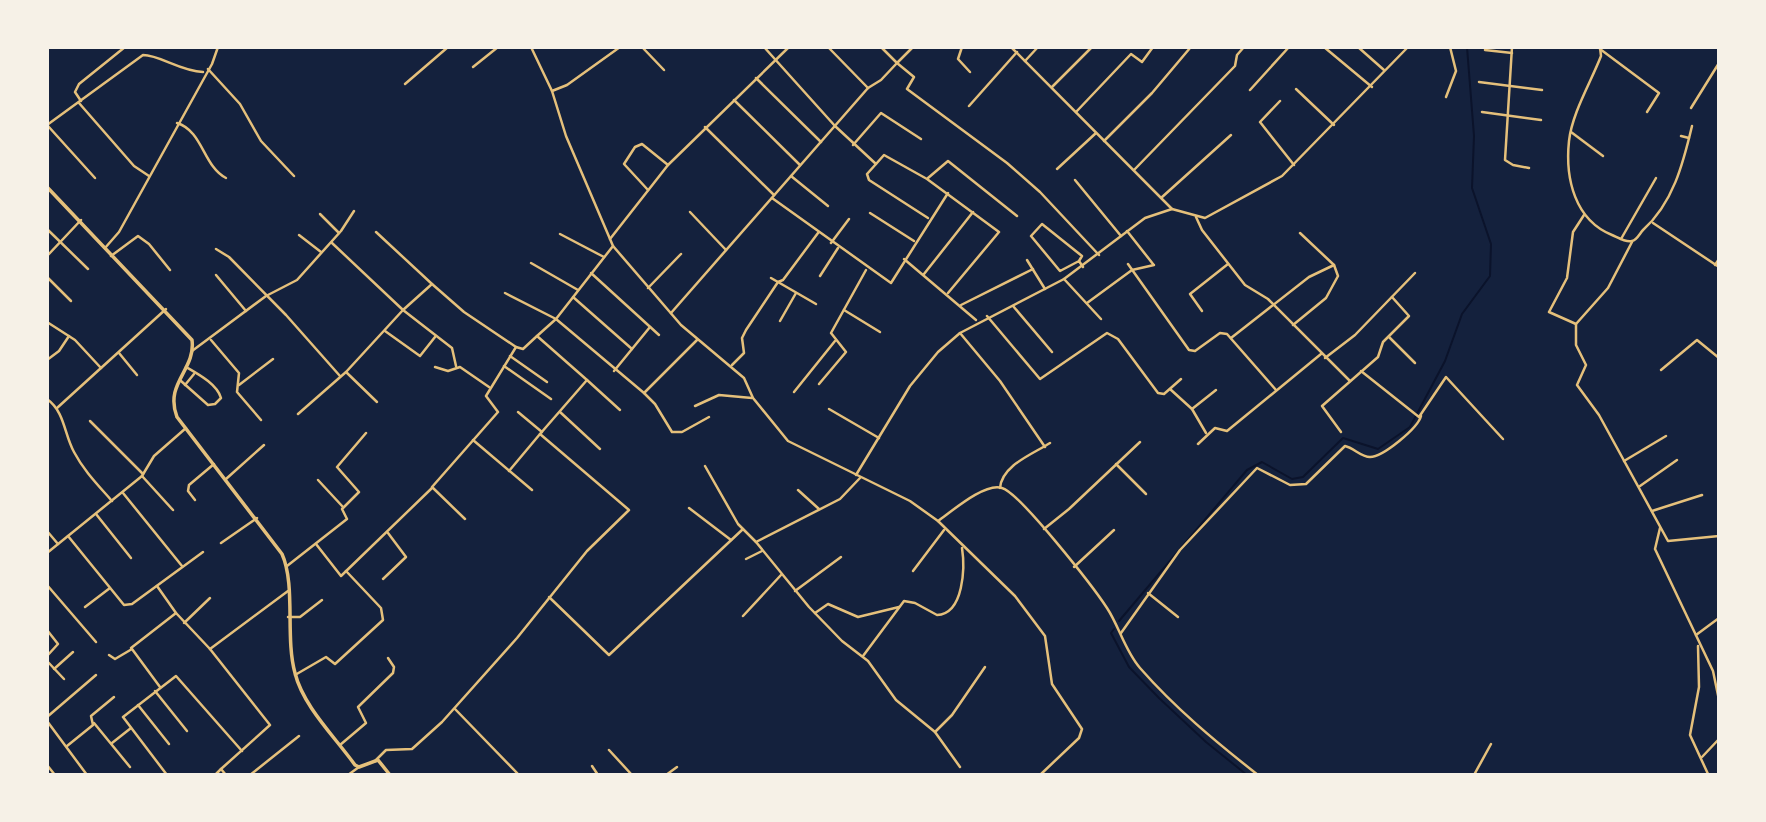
<svg xmlns="http://www.w3.org/2000/svg" width="1766" height="822" font-family="Merriweather,serif">
	<style>
		.lines { fill: none; stroke-linecap: round; stroke-linejoin: round }
		.stream { stroke: #0b132b; stroke-width: 2 }
		.minor { stroke: #e5c07b; stroke-width: 2.5 }
		.tertiary { stroke: #e5c07b; stroke-width: 3.5 }
	</style>
	<rect width="100%" height="100%" fill="#14213d"/>
	<g class="lines">
		<g class="stream">
			<polyline points="1119,621 1247,470 1262,462 1292,479 1303,477 1343,438 1378,449 1410,427 1445,361 1462,314 1490,276 1491,244 1472,188 1474,136 1467,47"/>
			<polyline points="1114,629 1111,633 1129,667 1159,698 1206,742 1247,775"/>
		</g>
		<g class="minor">
			<polyline points="642,47 664,70"/>
			<polyline points="764,47 835,126 876,164 884,155 927,179 999,232 948,293"/>
			<polyline points="828,47 868,88"/>
			<polyline points="881,47 897,63 913,47"/>
			<polyline points="962,47 958,59 970,72"/>
			<polyline points="1011,47 1172,209"/>
			<polyline points="1324,47 1372,87"/>
			<polyline points="1358,47 1384,70"/>
			<polyline points="1512,47 1505,160 1513,165 1529,168"/>
			<path d="M1600,47L1601,56C1591,82 1572,113 1569,141C1565,179 1575,220 1612,235C1617,237 1626,243 1632,241C1637,240 1640,233 1643,230C1673,203 1683,164 1692,126"/>
			<polyline points="1600,49 1659,93 1647,112"/>
			<polyline points="1485,50 1512,53"/>
			<polyline points="1025,61 1038,47"/>
			<polyline points="473,67 498,47"/>
			<polyline points="208,69 240,104 261,141 294,176"/>
			<polyline points="756,78 821,142"/>
			<polyline points="1479,82 1542,90"/>
			<polyline points="405,84 448,47"/>
			<polyline points="1052,87 1092,47"/>
			<polyline points="1296,89 1334,125"/>
			<polyline points="1250,90 1289,47"/>
			<polyline points="552,91 567,85 620,47"/>
			<polyline points="1446,97 1456,71 1450,47"/>
			<polyline points="734,100 800,165"/>
			<polyline points="81,101 75,92 79,84 125,47"/>
			<polyline points="1280,101 1260,122 1294,165"/>
			<polyline points="79,103 134,166 149,176"/>
			<polyline points="969,106 1017,52"/>
			<polyline points="1691,108 1719,63"/>
			<polyline points="1076,112 1131,54 1142,62 1153,47"/>
			<polyline points="1482,112 1541,120"/>
			<path d="M177,123C203,131 203,166 226,178"/>
			<path d="M47,125L143,55C160,55 180,71 203,72"/>
			<polyline points="48,126 95,178"/>
			<polyline points="705,127 774,195"/>
			<polyline points="1571,132 1603,156"/>
			<polyline points="1681,136 1689,138"/>
			<polyline points="1104,141 1152,93 1190,48"/>
			<polyline points="853,145 881,113 921,139"/>
			<polyline points="876,164 867,174 869,180 928,218"/>
			<polyline points="1057,169 1096,133"/>
			<polyline points="1134,170 1235,66 1237,55 1244,47"/>
			<polyline points="791,176 828,206"/>
			<polyline points="928,178 948,161 1017,216"/>
			<polyline points="1075,180 1121,236"/>
			<polyline points="648,190 624,164 635,147 642,144 668,165"/>
			<polyline points="772,198 891,283 948,193"/>
			<polyline points="1161,198 1231,135"/>
			<polyline points="690,212 726,250"/>
			<polyline points="870,213 914,241"/>
			<polyline points="320,214 339,233"/>
			<polyline points="1196,217 1202,230 1245,285 1268,299 1350,381"/>
			<polyline points="1653,223 1719,267"/>
			<polyline points="47,229 88,269"/>
			<polyline points="1127,231 1153,264"/>
			<polyline points="376,232 432,284"/>
			<polyline points="560,234 604,257"/>
			<polyline points="299,235 321,252"/>
			<polyline points="610,239 668,165 789,47"/>
			<polyline points="1621,239 1656,178"/>
			<polyline points="1632,242 1608,288 1576,324 1576,345 1586,365 1577,385 1599,415 1668,541 1719,536"/>
			<polyline points="332,243 403,310 452,348 456,366"/>
			<polyline points="831,243 849,219"/>
			<path d="M613,246L681,325L744,378L753,398L788,441L910,501L938,521C951,512 985,482 1002,488C1020,493 1094,588 1107,608C1119,626 1125,651 1140,668C1175,708 1216,742 1258,775"/>
			<polyline points="105,248 119,232 212,64 218,47"/>
			<polyline points="216,249 229,257 286,315 340,376"/>
			<polyline points="47,256 81,220"/>
			<polyline points="111,256 138,236 149,244 170,270"/>
			<polyline points="904,259 976,320"/>
			<polyline points="1027,260 1045,289"/>
			<polyline points="1079,261 1082,256 1042,224 1031,236 1060,271 1079,261 1083,267"/>
			<polyline points="531,263 578,290"/>
			<polyline points="1128,264 1189,350 1195,351 1220,333 1227,334 1276,390"/>
			<polyline points="1715,265 1719,259"/>
			<polyline points="591,273 659,335"/>
			<polyline points="924,274 973,212"/>
			<polyline points="216,275 246,311"/>
			<polyline points="820,276 838,248"/>
			<polyline points="47,277 71,301"/>
			<polyline points="771,278 816,304"/>
			<polyline points="1064,279 1101,319"/>
			<polyline points="648,288 681,254"/>
			<polyline points="505,293 556,319 644,393 697,340"/>
			<polyline points="573,297 632,349"/>
			<polyline points="1087,303 1132,270 1154,265"/>
			<polyline points="961,305 1033,269"/>
			<polyline points="1013,306 1052,352"/>
			<polyline points="844,310 880,332"/>
			<polyline points="1202,311 1190,294 1228,264"/>
			<polyline points="671,313 868,88 881,80 897,63 914,77 907,89 1007,163 1040,192 1099,255"/>
			<polyline points="987,316 1040,379 1107,333 1118,339 1158,393 1164,394 1181,379"/>
			<polyline points="780,321 796,293"/>
			<polyline points="47,322 75,340 101,368 166,309"/>
			<polyline points="1576,324 1549,312 1567,278 1573,232 1584,215"/>
			<polyline points="1293,325 1326,298 1338,276 1334,265 1300,233"/>
			<polyline points="385,331 420,356 435,337"/>
			<polyline points="960,333 1000,381 1045,447"/>
			<polyline points="1389,337 1415,363"/>
			<polyline points="1231,338 1309,277 1334,265"/>
			<polyline points="211,340 239,373 237,392 261,420"/>
			<polyline points="192,351 266,296 297,280 341,231 354,211"/>
			<polyline points="119,353 137,375"/>
			<polyline points="510,356 547,382"/>
			<polyline points="1325,358 1355,335 1415,273"/>
			<polyline points="47,360 59,351 69,336"/>
			<polyline points="732,365 744,353 742,338 746,330 778,282 783,280 818,233"/>
			<polyline points="504,366 551,399"/>
			<polyline points="435,367 448,371 460,367 489,387"/>
			<polyline points="1661,370 1697,340 1719,358"/>
			<polyline points="614,371 650,327"/>
			<polyline points="1361,371 1419,417 1446,377 1503,439"/>
			<polyline points="346,372 377,402"/>
			<polyline points="587,380 620,410"/>
			<path d="M181,381L208,405L215,404L221,398C217,384 198,374 186,367"/>
			<polyline points="819,384 846,352 831,333 866,270"/>
			<polyline points="185,385 194,374"/>
			<polyline points="239,385 273,359"/>
			<polyline points="1170,389 1192,409 1216,390"/>
			<polyline points="794,392 835,341"/>
			<polyline points="644,393 655,404 672,432 682,432 709,417"/>
			<path d="M47,399C65,412 64,434 74,452C84,471 98,485 112,501"/>
			<polyline points="695,406 719,395 752,398"/>
			<polyline points="57,408 101,368"/>
			<polyline points="829,409 879,438"/>
			<polyline points="1192,409 1206,433"/>
			<polyline points="518,412 542,432"/>
			<polyline points="560,412 600,449"/>
			<polyline points="298,414 346,372 403,310 432,284 464,312 516,347 523,349 537,336"/>
			<polyline points="90,421 143,474"/>
			<polyline points="1341,432 1322,406 1378,357 1383,342 1409,316 1392,297"/>
			<polyline points="473,440 532,490"/>
			<polyline points="1198,444 1215,428 1227,431 1321,354"/>
			<polyline points="1624,461 1666,436"/>
			<polyline points="1116,464 1146,494"/>
			<polyline points="705,466 738,524 756,542 840,499 860,478"/>
			<polyline points="509,471 540,434"/>
			<polyline points="856,475 910,386 938,352 960,333 1064,279 1145,218 1172,209 1205,218 1282,176 1408,47"/>
			<polyline points="142,476 173,510"/>
			<polyline points="226,479 264,445"/>
			<polyline points="318,480 343,507"/>
			<polyline points="1640,486 1677,460"/>
			<path d="M1000,488C1002,465 1033,454 1050,443"/>
			<polyline points="798,490 819,509"/>
			<polyline points="123,493 182,566"/>
			<polyline points="195,500 188,491 189,485 214,464"/>
			<polyline points="689,508 731,540"/>
			<polyline points="1652,511 1702,495"/>
			<polyline points="96,514 131,558"/>
			<polyline points="465,519 432,487 498,412 486,396 516,347"/>
			<polyline points="938,521 1015,596 1045,636 1052,684 1082,729 1079,738 1040,775"/>
			<polyline points="1660,528 1655,549 1713,671 1719,700"/>
			<polyline points="1044,529 1069,509 1140,442"/>
			<polyline points="47,531 58,544"/>
			<polyline points="68,536 124,605 132,604 203,552"/>
			<polyline points="756,542 809,607 842,641 868,661 896,700 935,732 960,767"/>
			<polyline points="221,543 257,518"/>
			<polyline points="316,544 341,576 432,488"/>
			<polyline points="47,553 142,476 154,456 186,428"/>
			<polyline points="746,559 762,551"/>
			<polyline points="287,566 347,519 342,509 359,492 337,467 366,433"/>
			<polyline points="1074,567 1114,530"/>
			<polyline points="913,571 944,530"/>
			<polyline points="383,579 406,557 388,533"/>
			<polyline points="47,585 96,642"/>
			<polyline points="795,591 841,557"/>
			<polyline points="1148,593 1178,617"/>
			<polyline points="549,597 609,655 743,529"/>
			<polyline points="85,607 110,588"/>
			<polyline points="176,613 210,649 270,725 221,769 226,775"/>
			<polyline points="815,613 828,604 858,617 899,607"/>
			<polyline points="743,616 781,575"/>
			<polyline points="288,617 300,617 322,600"/>
			<polyline points="184,623 210,598"/>
			<polyline points="47,630 58,644 47,656"/>
			<path d="M1121,633L1180,550L1257,468L1290,485L1306,484L1345,446C1354,448 1361,457 1370,457C1383,457 1418,428 1421,416"/>
			<polyline points="1696,635 1719,618"/>
			<polyline points="1698,646 1699,687 1690,735 1708,774"/>
			<polyline points="131,648 176,613 157,586"/>
			<polyline points="210,649 288,591"/>
			<polyline points="109,655 115,659 132,649 160,687"/>
			<path d="M863,656L904,601L915,603L937,615C964,614 965,567 962,548"/>
			<polyline points="47,661 64,679"/>
			<polyline points="54,669 73,652"/>
			<polyline points="295,675 326,657 335,664 383,620 381,608 346,571"/>
			<polyline points="155,691 187,731"/>
			<polyline points="138,705 169,744"/>
			<polyline points="455,709 519,775"/>
			<polyline points="47,717 96,675"/>
			<polyline points="47,721 87,775"/>
			<polyline points="94,723 130,767"/>
			<polyline points="935,732 952,715 985,667"/>
			<polyline points="112,743 131,728"/>
			<polyline points="340,745 366,723 358,707 393,673 394,667 388,658"/>
			<polyline points="67,746 93,725 91,716 114,697"/>
			<polyline points="609,750 632,775"/>
			<polyline points="1702,757 1719,739"/>
			<polyline points="376,760 386,750 412,749 442,722 517,638 587,551 629,510 540,434 587,380 537,336 556,319 613,246 566,136 552,91 531,47"/>
			<polyline points="47,765 55,775"/>
			<polyline points="592,766 598,775"/>
			<polyline points="167,775 123,717 176,676 242,751"/>
			<polyline points="215,775 221,769"/>
			<polyline points="250,775 299,736"/>
			<polyline points="348,775 359,767"/>
			<polyline points="666,775 677,767"/>
			<polyline points="1474,775 1491,744"/>
		</g>
		<path class="tertiary" d="M47,187L192,340C196,370 164,383 177,417L282,554C296,585 285,638 295,673C303,706 335,737 355,765L359,767L378,760L390,775"/>
	</g>
	<rect width="1766" height="822" fill="none" stroke="#f6f1e7" stroke-width="98"/>
</svg>
